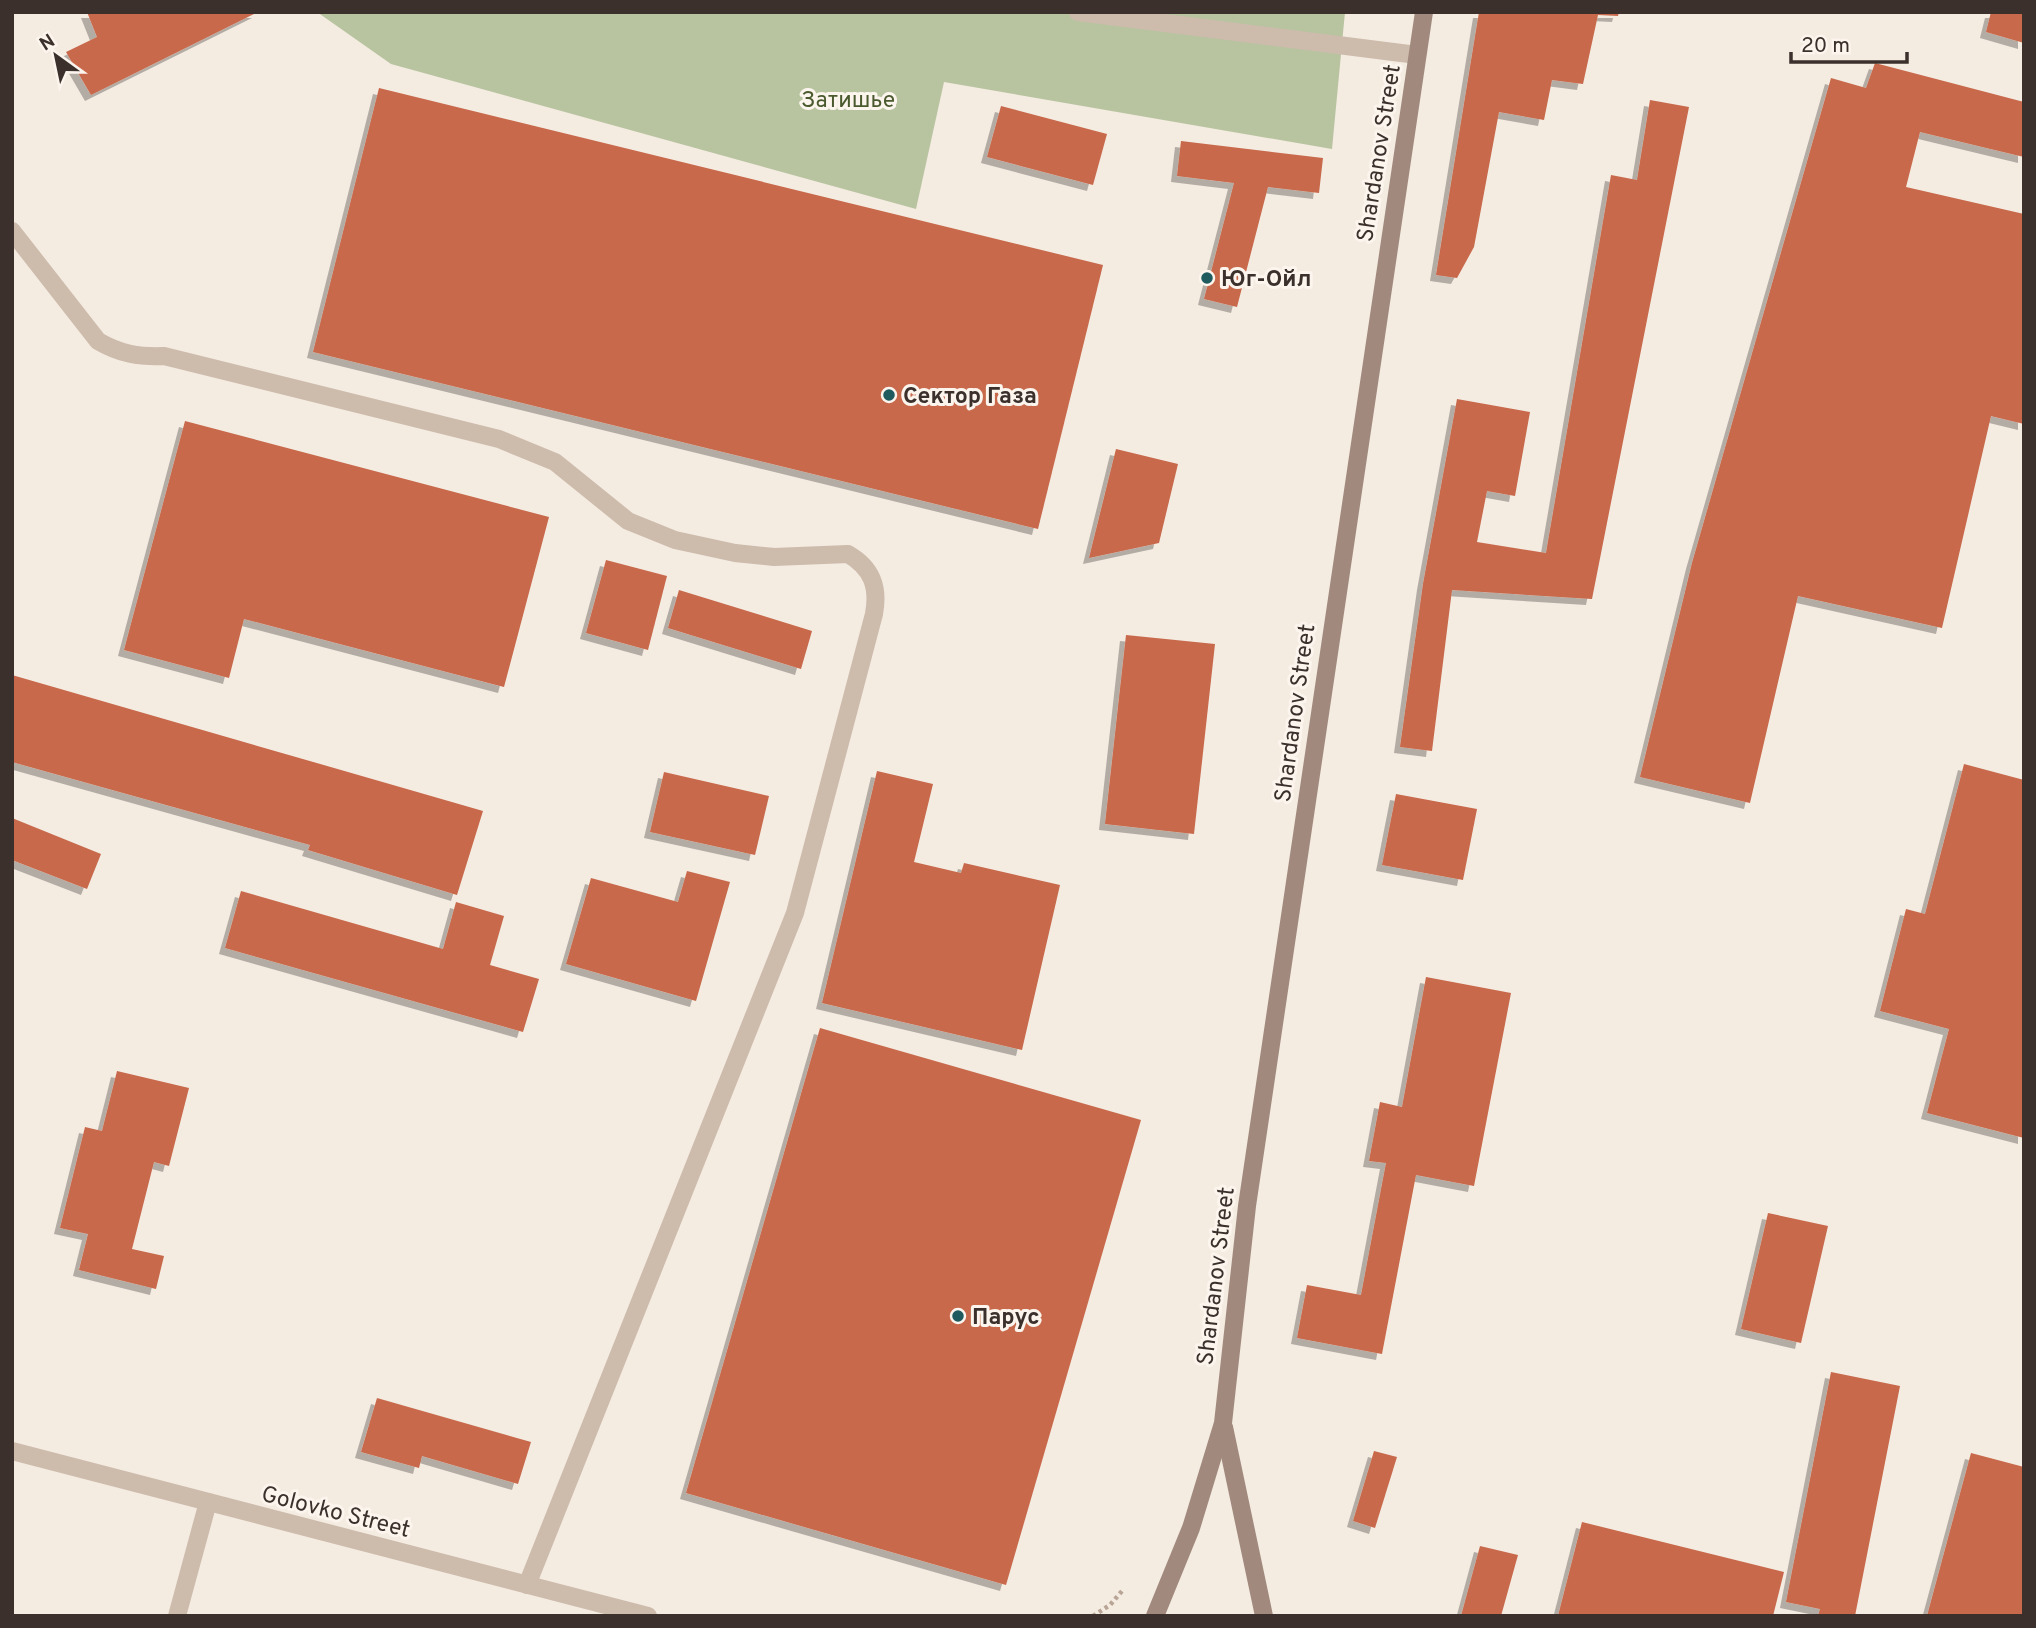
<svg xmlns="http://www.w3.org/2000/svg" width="2036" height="1628" font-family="Overpass,sans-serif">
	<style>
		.green { fill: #b8c4a0 }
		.building { fill: #c8694b; filter: url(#shadow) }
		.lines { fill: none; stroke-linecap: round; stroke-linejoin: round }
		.path { stroke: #b9a596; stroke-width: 4.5; stroke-dasharray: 3.5 3.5; stroke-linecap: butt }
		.service { stroke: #cdbbac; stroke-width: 18 }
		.tertiary { stroke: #cdbbac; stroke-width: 18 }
		.secondary { stroke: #a18a7d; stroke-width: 18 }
		.poi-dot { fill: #1f5a5e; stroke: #fbf5ee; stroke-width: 2.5 }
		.labels { text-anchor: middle; stroke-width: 6; stroke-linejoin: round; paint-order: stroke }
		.park-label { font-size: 23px; fill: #4a5a2e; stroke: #fbf5ee }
		.street-label { font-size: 23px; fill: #3b302b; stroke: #fbf5ee }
		.poi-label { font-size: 23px; font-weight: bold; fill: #3b302b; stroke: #fbf5ee; text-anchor: start }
	</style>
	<defs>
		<filter id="shadow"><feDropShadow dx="-6" dy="6" stdDeviation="0" flood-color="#0004"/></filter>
	</defs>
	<rect width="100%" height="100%" fill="#f4ebe1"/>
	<polygon class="green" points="317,12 1345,12 1332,149 944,82 916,209 391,64"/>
	<g class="building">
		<polygon points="87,12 258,12 91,95 66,52 97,37"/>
		<polygon points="1479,12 1619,12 1618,16 1598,15 1583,84 1552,80 1544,120 1499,112 1474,247 1457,278 1436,275"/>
		<polygon points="1991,12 2024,12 2024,43 1986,32"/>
		<polygon points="1875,63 2024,102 2024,157 1920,132 1906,187 2024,214 2024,424 1991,416 1942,628 1798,596 1750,803 1640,777 1692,563 1831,78 1866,88"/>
		<polygon points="379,88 1103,265 1038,529 313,352"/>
		<polygon points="1650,100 1689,107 1592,599 1452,590 1432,751 1400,747 1423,584 1457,399 1530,412 1515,496 1487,491 1477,542 1546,553 1611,175 1637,180"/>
		<polygon points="1001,106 1107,134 1093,185 987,157"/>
		<polygon points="1181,141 1323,158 1319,193 1268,187 1237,307 1204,299 1234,183 1177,176"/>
		<polygon points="185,421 549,517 504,687 244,619 229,678 124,650"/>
		<polygon points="1116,449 1178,464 1159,543 1089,558"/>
		<polygon points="606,560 667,576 648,650 586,633"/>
		<polygon points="679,590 812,631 801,669 668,628"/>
		<polygon points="1126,635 1215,644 1194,834 1105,824"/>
		<polygon points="12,675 483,811 457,895 308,850 310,845 12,762"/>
		<polygon points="1964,764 2024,780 2024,1138 1927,1113 1949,1029 1880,1011 1906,909 1925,914"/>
		<polygon points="877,771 933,784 914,862 961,873 964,863 1060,885 1022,1050 822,1003"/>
		<polygon points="664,772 769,796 755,855 650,832"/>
		<polygon points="1396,794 1477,809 1463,880 1382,865"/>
		<polygon points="12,818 101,854 87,889 12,860"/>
		<polygon points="687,871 730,882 696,1001 566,964 591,878 678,902"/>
		<polygon points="241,891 443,949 456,902 504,916 490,965 539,979 523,1032 225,948"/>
		<polygon points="1426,977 1511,993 1474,1186 1416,1175 1382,1354 1297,1338 1307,1285 1361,1295 1386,1163 1369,1161 1380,1102 1402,1107"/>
		<polygon points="820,1028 1141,1120 1006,1585 686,1493"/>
		<polygon points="117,1071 189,1088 169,1166 154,1162 132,1249 164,1256 156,1289 79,1270 88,1234 60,1228 85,1127 102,1131"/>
		<polygon points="1768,1213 1828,1226 1801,1343 1741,1329"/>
		<polygon points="1831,1372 1900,1386 1855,1616 1818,1616 1820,1609 1786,1602"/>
		<polygon points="377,1398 531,1442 518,1484 422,1456 419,1468 361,1452"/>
		<polygon points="1374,1451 1397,1457 1375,1528 1353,1521"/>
		<polygon points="1971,1453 2024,1467 2024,1616 1927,1616"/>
		<polygon points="1582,1522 1784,1572 1773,1616 1558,1616"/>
		<polygon points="1480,1546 1518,1555 1501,1616 1461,1616"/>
	</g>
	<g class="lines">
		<polyline class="path" points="1093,1616 1110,1605 1122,1591"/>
		<g class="service">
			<polyline points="1078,12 1417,55"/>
			<path d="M12,231L98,341C120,354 139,357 164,356L499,439L555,462L628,521L675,540L735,553L774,557L848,554C872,568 879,587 874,614L795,913L527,1585"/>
			<polyline points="177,1616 208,1502"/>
		</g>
		<polyline class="tertiary" points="12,1451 648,1616"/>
		<g class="secondary">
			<polyline points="1224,1427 1264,1616"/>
			<polyline points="1155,1616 1191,1528 1223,1423 1247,1206 1424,12"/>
		</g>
	</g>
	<g class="poi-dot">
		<circle cx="1207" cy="278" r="7"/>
		<circle cx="889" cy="395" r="7"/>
		<circle cx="958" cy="1316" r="7"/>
	</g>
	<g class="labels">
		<g class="park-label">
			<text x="848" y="107">Затишье</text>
		</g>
		<g class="street-label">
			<text transform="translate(1378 153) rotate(-81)" y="8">Shardanov Street</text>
			<text transform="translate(1294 713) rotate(-82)" y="8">Shardanov Street</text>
			<text transform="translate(1215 1276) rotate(-83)" y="8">Shardanov Street</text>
			<text transform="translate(336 1511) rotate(14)" y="8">Golovko Street</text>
		</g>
		<g class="poi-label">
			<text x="1221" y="286">Юг-Ойл</text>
			<text x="903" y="403">Сектор Газа</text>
			<text x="972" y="1324">Парус</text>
		</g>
	</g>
	<rect width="2036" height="1628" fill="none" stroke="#3b302b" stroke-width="28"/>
	<g transform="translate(56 56) rotate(327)" stroke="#fbf5ee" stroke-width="5" paint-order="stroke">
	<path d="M0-5L12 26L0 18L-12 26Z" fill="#3b302b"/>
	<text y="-10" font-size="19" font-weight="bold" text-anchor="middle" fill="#3b302b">N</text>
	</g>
	<path d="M1791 52v10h116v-10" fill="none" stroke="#3b302b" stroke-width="3.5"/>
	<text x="1801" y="52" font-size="21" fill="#3b302b" stroke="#fbf5ee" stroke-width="5" paint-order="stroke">20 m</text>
</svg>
